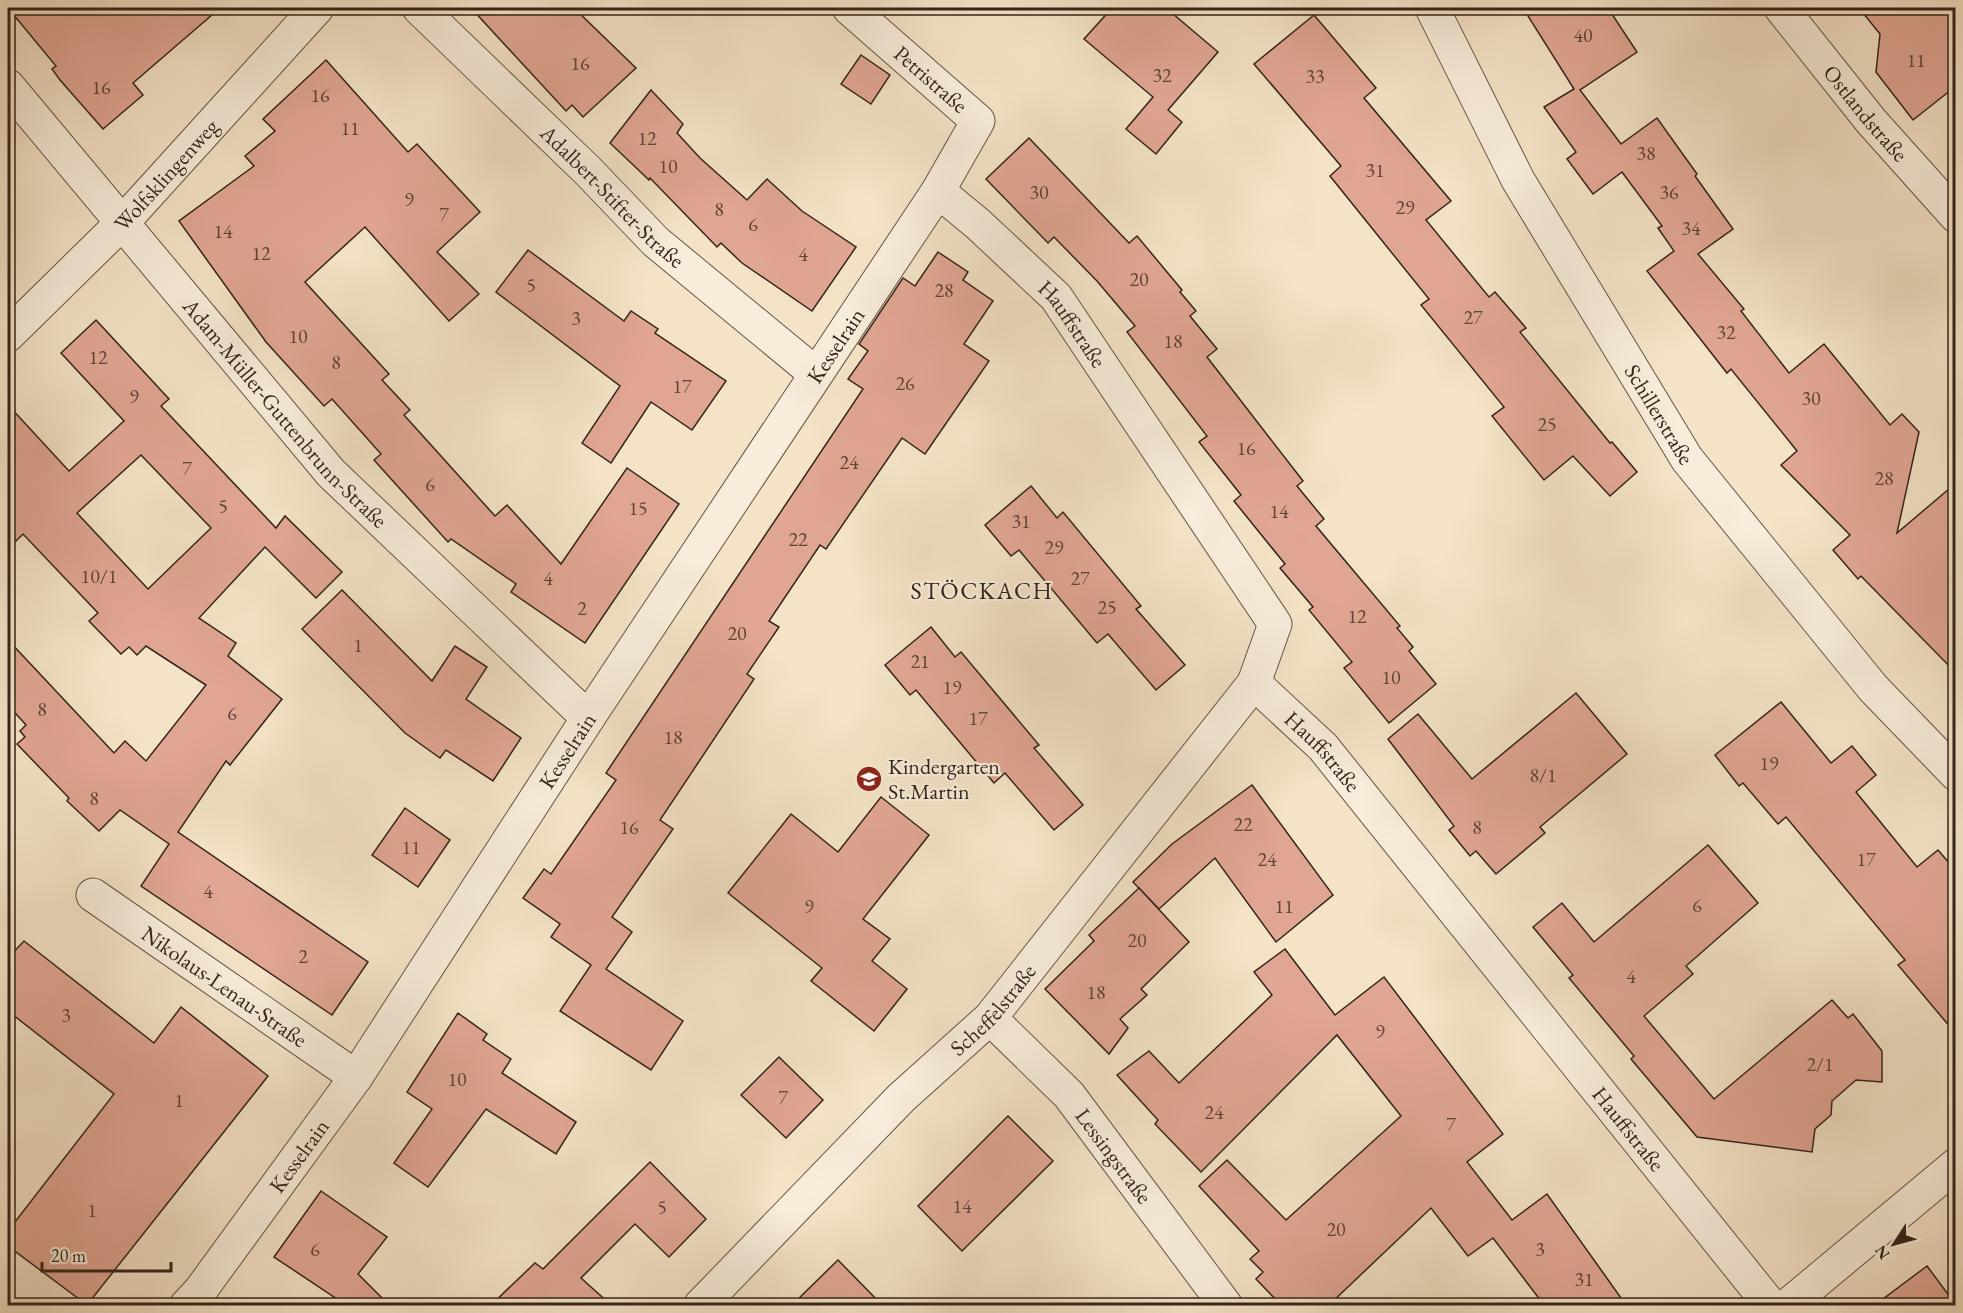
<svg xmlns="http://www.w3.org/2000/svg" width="1963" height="1313" font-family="'EB Garamond',serif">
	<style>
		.building { fill: #e1a693; stroke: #33241b; stroke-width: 1.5; fill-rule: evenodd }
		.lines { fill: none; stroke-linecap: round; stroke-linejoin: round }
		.street-casing { stroke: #635446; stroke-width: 35 }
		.street { stroke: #f8eddb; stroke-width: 33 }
		.labels { text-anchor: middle; stroke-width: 4.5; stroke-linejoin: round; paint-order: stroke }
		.number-label { font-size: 20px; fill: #5e4439 }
		.street-label { font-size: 22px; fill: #33241b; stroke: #f8eddb }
		.poi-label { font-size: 22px; fill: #33241b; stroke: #f8eddb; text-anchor: start }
		.neighbourhood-label { font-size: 24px; letter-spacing: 1.5px; fill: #33241b; stroke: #f8eddb }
	</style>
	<rect width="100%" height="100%" fill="#f4e3c7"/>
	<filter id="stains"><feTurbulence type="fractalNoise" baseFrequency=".00333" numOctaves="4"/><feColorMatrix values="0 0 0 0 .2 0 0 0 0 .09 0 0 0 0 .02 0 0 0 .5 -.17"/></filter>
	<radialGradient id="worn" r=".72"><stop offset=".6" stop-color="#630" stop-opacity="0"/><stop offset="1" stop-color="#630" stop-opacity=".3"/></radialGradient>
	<g class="building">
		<polygon points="8,8 220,8 133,83 143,95 103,129 60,80 52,69 56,66"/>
		<polygon points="471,8 574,8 636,68 583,117 572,105 566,111"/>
		<polygon points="1112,8 1166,8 1218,52 1168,110 1182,122 1156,154 1126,129 1153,97 1084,39"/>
		<polygon points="1523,8 1608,8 1637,52 1580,90 1621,144 1657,118 1697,174 1695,176 1733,229 1698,254 1744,309 1741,311 1789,373 1824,344 1890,425 1902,414 1919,432 1897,533 1956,483 1956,673 1861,576 1858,579 1833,550 1850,535 1781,465 1797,451 1731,369 1727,373 1647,271 1674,251 1658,228 1662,226 1622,172 1593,194 1567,159 1576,152 1544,107 1574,89"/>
		<polygon points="1859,8 1956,8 1956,86 1913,120 1876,72 1880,34"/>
		<polygon points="1314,15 1376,88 1364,98 1451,201 1426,220 1489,297 1495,292 1526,328 1520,332 1610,443 1612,442 1637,472 1610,496 1573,456 1544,480 1492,416 1504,407 1421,305 1429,299 1330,176 1341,166 1254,64"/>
		<polygon points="861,55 890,75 871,104 841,84"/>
		<polygon points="326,60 408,152 417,144 480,212 437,252 479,294 449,321 365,227 305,282 389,374 382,380 410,410 404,415 495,516 507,505 561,564 627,468 679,504 585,643 511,592 516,584 451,539 448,542 374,460 381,454 332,399 324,406 266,342 179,221 254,166 245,156 275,131 263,119"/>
		<polygon points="651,90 683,124 677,133 700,158 747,200 767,179 802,211 856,247 812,311 742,263 721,243 717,247 650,178 649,180 610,143"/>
		<polygon points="1029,138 1129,243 1137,236 1182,290 1180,292 1196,311 1190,316 1217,349 1207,357 1303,481 1297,486 1324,519 1316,526 1400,626 1397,628 1413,647 1409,651 1436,684 1389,723 1344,668 1352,662 1309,610 1313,607 1280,568 1285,564 1234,501 1241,495 1199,442 1207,436 1127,332 1135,326 1097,281 1054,237 1048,243 986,179"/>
		<polygon points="528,250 624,321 631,311 658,329 655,333 726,381 692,430 651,402 611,463 582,443 620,386 496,292"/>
		<polygon points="938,252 968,272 963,280 993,301 964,344 989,361 925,454 902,438 826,549 820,545 769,621 779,627 747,674 754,679 660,820 673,829 612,917 632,932 606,969 683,1021 651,1070 560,1011 591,965 551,937 560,924 523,898 544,869 551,874 616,780 606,773 863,389 848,379 868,351 859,344 903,278 915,286"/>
		<path d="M96,320L169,399L161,406L276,528L285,516L342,572L316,598L265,547L199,618L236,643L228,656L282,699L230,765L226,761L178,832L368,962L332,1015L141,886L169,844L120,810L99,831L67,801L69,798L17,744L25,737L20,731L26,725L8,705V640L114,753L125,741L146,761L206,685L146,646L137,655L129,647L121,654L89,621L98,613L23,534L8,549V405L69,471L124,421L61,353ZM141,455L211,528L148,589L77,513Z"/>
		<polygon points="1031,486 1057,518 1063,512 1141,606 1136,609 1185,665 1156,690 1108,634 1097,643 1019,550 1011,556 985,525"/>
		<polygon points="342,590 432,681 455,646 487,667 466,699 521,738 493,781 446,750 440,758 405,733 302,629"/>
		<polygon points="931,627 955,657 961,652 1039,745 1034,748 1083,805 1054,830 1005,773 994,783 916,690 910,695 885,665"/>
		<polygon points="1576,693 1627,754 1540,827 1545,833 1496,874 1476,851 1470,856 1449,830 1454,826 1388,739 1418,714 1472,779"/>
		<polygon points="1781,702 1831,763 1852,746 1876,775 1856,792 1917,867 1938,850 1956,871 1956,1034 1898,965 1905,960 1786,817 1778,824 1743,783 1739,786 1715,755"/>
		<polygon points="1252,785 1333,895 1276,942 1215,858 1159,909 1133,882 1172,844"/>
		<polygon points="881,797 929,835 863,919 890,939 872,961 907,989 874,1031 811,981 822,968 728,893 791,814 838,852"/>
		<polygon points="405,808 450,840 418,887 372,855"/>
		<polygon points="1708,845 1758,903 1686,966 1693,974 1644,1016 1714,1099 1832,1000 1848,1018 1853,1014 1882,1051 1882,1082 1856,1080 1832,1101 1831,1115 1815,1129 1812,1152 1697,1137 1631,1059 1634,1056 1569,978 1573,975 1533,927 1562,903 1594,942"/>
		<polygon points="1139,888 1189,942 1141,989 1147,995 1120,1019 1128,1028 1109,1054 1045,989 1094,941 1089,935"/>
		<polygon points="24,941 154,1043 181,1007 268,1076 87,1305 8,1246 8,1231 114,1094 8,1011 8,958"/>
		<polygon points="1285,949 1335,1015 1384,977 1503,1134 1467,1162 1512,1220 1547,1194 1626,1305 1544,1305 1493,1238 1468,1256 1431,1208 1329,1305 1281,1305 1256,1279 1263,1272 1250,1259 1259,1251 1199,1186 1227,1160 1286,1220 1401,1116 1337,1035 1201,1172 1155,1124 1158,1120 1117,1075 1149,1051 1179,1083 1272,995 1254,972"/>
		<polygon points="458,1013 487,1034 483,1040 511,1059 502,1073 576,1122 556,1154 486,1109 428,1187 394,1163 432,1109 407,1092"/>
		<polygon points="779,1057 823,1100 786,1138 741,1095"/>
		<polygon points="1008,1116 1053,1161 962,1251 918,1206"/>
		<polygon points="650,1162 706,1219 669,1257 635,1224 581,1278 611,1305 491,1305 535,1263 543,1269"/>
		<polygon points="321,1191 387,1237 358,1274 389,1305 346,1305 274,1257"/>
		<polygon points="838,1260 882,1305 792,1305"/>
		<polygon points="1927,1266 1956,1305 1875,1305"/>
	</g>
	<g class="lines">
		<g class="street-casing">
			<g id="street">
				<path id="s1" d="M419,8L588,171L656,242L816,374"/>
				<path id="s2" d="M1432,8L1518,180L1687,459L1873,688L1956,774"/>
				<path id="s3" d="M1781,8L1871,121L1956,216"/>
				<path id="s4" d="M8,86L331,473L588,718"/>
				<path id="s5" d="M938,191L978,224L1056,297L1275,624L1254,683L1323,747L1771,1306"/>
				<path id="s6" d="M8,335L122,223L317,8"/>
				<path id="s7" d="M93,895L356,1077"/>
				<path id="s8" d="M990,1018L1069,1095L1226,1306"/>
				<path id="s9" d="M186,1306L200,1291L356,1077L588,718L938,191L978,121L849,8"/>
				<path id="s10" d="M700,1306L901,1098L990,1018L1254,683"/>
				<polyline points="1787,1306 1956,1165"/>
			</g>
		</g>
		<use href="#street" class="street"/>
	</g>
	<defs>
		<g id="school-disc" transform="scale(1.35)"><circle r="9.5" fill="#8f2418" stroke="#f8eddb"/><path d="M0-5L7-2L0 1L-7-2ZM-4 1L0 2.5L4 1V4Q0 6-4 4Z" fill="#fff"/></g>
	</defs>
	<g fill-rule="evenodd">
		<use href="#school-disc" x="869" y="779"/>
	</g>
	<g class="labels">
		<g class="number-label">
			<text x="1583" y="42">40</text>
			<text x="1916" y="67">11</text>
			<text x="580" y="70">16</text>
			<text x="1162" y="82">32</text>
			<text x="1315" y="83">33</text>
			<text x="101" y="94">16</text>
			<text x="320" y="102">16</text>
			<text x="350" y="135">11</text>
			<text x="647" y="145">12</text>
			<text x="1646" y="160">38</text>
			<text x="668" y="173">10</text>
			<text x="1375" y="177">31</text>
			<text x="1039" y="199">30</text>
			<text x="1669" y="199">36</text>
			<text x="409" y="206">9</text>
			<text x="1405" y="214">29</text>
			<text x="719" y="216">8</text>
			<text x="444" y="221">7</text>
			<text x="753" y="231">6</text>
			<text x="1691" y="235">34</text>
			<text x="223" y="238">14</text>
			<text x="261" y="260">12</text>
			<text x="803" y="261">4</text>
			<text x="1139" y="286">20</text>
			<text x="531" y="292">5</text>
			<text x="944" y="297">28</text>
			<text x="1473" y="324">27</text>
			<text x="576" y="325">3</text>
			<text x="1726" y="339">32</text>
			<text x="298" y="343">10</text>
			<text x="1173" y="348">18</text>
			<text x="98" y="364">12</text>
			<text x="336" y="369">8</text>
			<text x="905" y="390">26</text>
			<text x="682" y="393">17</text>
			<text x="134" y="403">9</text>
			<text x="1811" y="405">30</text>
			<text x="1547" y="431">25</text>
			<text x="1246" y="455">16</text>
			<text x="849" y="469">24</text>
			<text x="187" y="475">7</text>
			<text x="1884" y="485">28</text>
			<text x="430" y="491">6</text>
			<text x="223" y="513">5</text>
			<text x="638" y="515">15</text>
			<text x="1279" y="518">14</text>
			<text x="1021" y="528">31</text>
			<text x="798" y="546">22</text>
			<text x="1054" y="554">29</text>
			<text x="99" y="583">10/1</text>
			<text x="548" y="585">4</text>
			<text x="1080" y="585">27</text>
			<text x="1107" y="614">25</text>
			<text x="582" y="615">2</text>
			<text x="1357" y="623">12</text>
			<text x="737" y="640">20</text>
			<text x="358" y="652">1</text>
			<text x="920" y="668">21</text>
			<text x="1391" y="684">10</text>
			<text x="952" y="694">19</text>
			<text x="42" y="716">8</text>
			<text x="232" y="720">6</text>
			<text x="978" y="725">17</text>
			<text x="673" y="744">18</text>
			<text x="1769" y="770">19</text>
			<text x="1543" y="782">8/1</text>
			<text x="94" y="805">8</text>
			<text x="1243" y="831">22</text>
			<text x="629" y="834">16</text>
			<text x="1477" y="834">8</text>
			<text x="411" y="854">11</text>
			<text x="1267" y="866">24</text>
			<text x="1866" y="866">17</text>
			<text x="208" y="898">4</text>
			<text x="1697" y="912">6</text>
			<text x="809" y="913">9</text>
			<text x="1284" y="913">11</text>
			<text x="1137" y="947">20</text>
			<text x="303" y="963">2</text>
			<text x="1631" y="983">4</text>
			<text x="1096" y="999">18</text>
			<text x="66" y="1022">3</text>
			<text x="1380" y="1038">9</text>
			<text x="1820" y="1071">2/1</text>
			<text x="457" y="1086">10</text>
			<text x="783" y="1104">7</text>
			<text x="179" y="1107">1</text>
			<text x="1214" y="1119">24</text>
			<text x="1451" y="1131">7</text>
			<text x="962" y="1213">14</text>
			<text x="662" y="1214">5</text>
			<text x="92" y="1217">1</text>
			<text x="1336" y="1236">20</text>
			<text x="315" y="1256">6</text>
			<text x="1540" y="1256">3</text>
			<text x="1584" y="1286">31</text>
		</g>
		<g class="street-label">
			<text transform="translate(931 79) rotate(41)" y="8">Petristraße</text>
			<text dy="8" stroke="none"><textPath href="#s3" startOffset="135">Ostlandstraße</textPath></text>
			<text dy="8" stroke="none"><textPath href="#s6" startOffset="225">Wolfsklingenweg</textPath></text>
			<text dy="8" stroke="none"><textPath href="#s1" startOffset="270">Adalbert-Stifter-Straße</textPath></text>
			<text dy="8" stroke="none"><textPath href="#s5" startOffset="190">Hauffstraße</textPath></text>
			<text dy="8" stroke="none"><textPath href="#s9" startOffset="1160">Kesselrain</textPath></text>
			<text dy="8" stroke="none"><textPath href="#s4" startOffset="429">Adam-Müller-Guttenbrunn-Straße</textPath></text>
			<text dy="8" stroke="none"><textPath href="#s2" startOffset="466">Schillerstraße</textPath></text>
			<text dy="8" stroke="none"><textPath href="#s9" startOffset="674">Kesselrain</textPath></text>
			<text dy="8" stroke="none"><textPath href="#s5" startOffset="712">Hauffstraße</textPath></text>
			<text dy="8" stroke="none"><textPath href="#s7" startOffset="160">Nikolaus-Lenau-Straße</textPath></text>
			<text dy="8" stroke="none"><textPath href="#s10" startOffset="417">Scheffelstraße</textPath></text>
			<text dy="8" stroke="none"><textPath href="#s5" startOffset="1198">Hauffstraße</textPath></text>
			<text dy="8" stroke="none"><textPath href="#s8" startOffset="186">Lessingstraße</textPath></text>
			<text dy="8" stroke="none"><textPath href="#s9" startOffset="188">Kesselrain</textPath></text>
		</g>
		<g class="poi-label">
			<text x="888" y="774">Kindergarten<tspan x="888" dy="25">St.Martin</tspan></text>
		</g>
		<g class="neighbourhood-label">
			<text x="982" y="599">STÖCKACH</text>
		</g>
	</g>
	<rect width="1963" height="1313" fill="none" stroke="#f4e3c7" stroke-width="30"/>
	<rect x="9" y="9" width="1945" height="1295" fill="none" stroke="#33241b" stroke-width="3"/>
	<rect x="15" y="15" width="1933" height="1283" fill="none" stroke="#33241b" stroke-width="1.5"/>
	<g transform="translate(1894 1244) rotate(234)" stroke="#f8eddb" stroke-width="4.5" paint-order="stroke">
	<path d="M0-4.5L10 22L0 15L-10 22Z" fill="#33241b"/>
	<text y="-9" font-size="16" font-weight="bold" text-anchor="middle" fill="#33241b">N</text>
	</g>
	<path d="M42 1262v9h129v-9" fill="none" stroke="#33241b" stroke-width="3"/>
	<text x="51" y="1262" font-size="18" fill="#33241b" stroke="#f8eddb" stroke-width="4.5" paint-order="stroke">20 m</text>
	<rect width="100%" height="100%" filter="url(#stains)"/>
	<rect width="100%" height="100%" fill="url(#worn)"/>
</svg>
